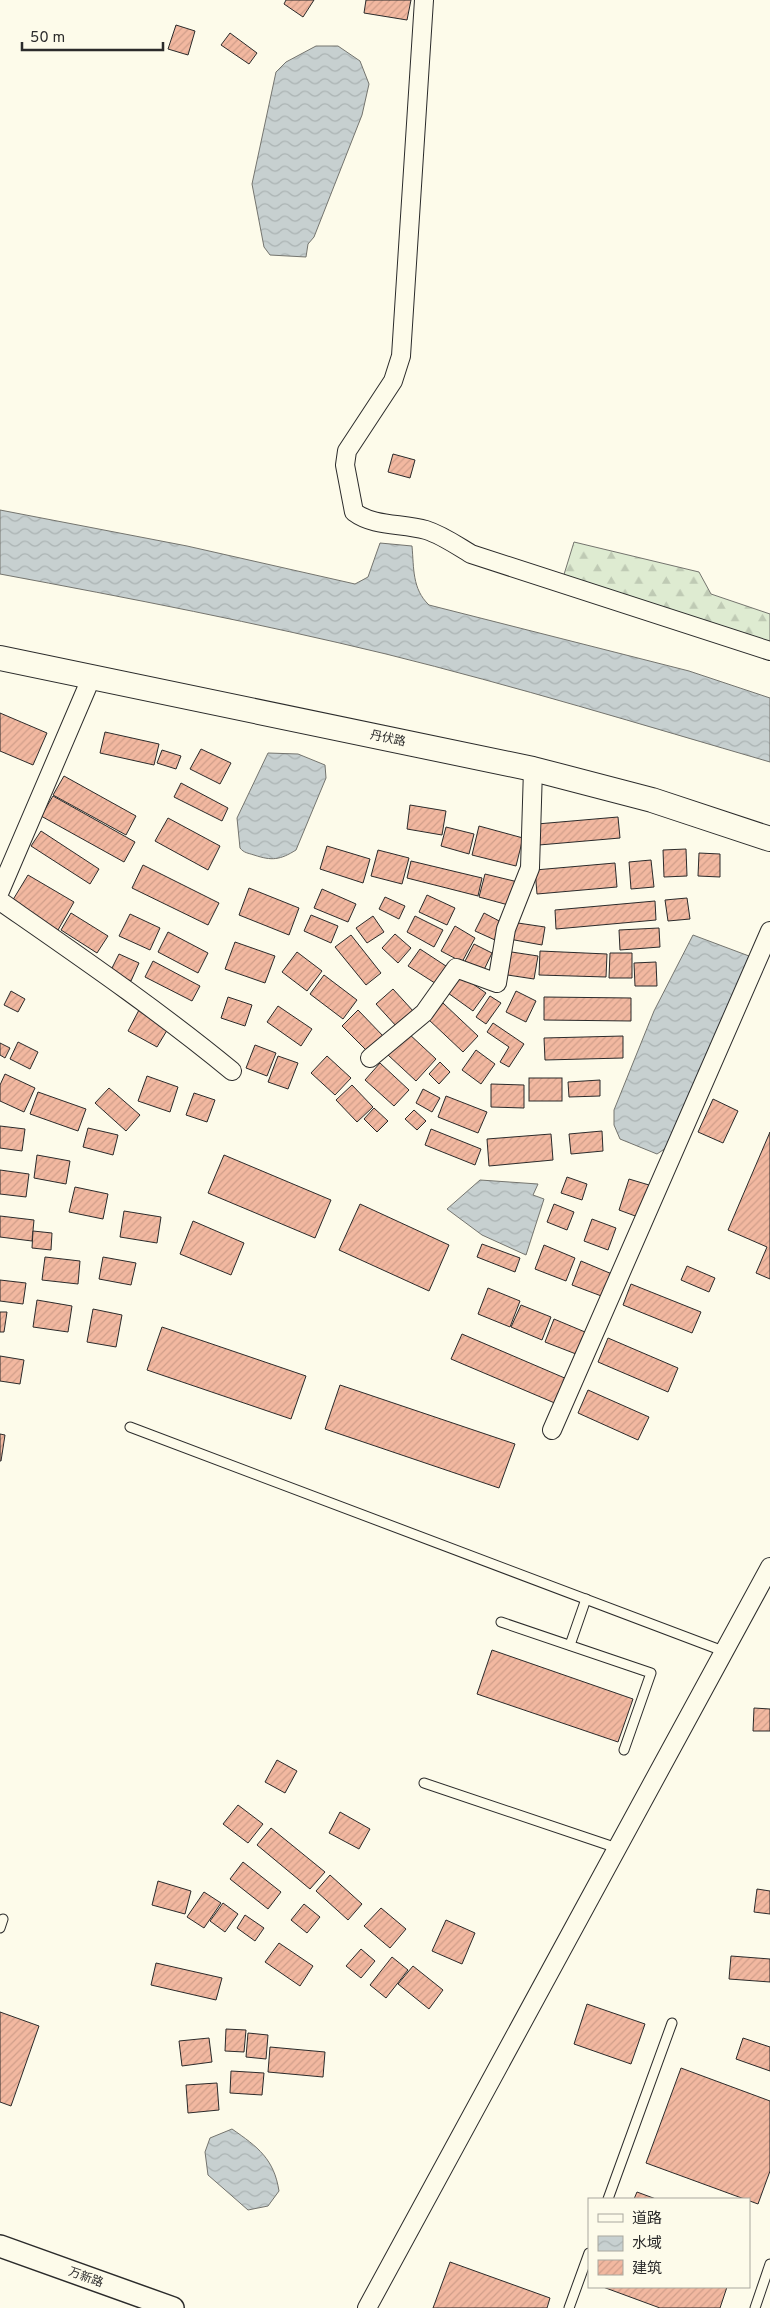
<svg xmlns="http://www.w3.org/2000/svg" width="770" height="2308" font-family="Overpass,'Noto Sans SC',sans-serif">
	<style>
		.forest { fill: url(#forest-firs); stroke: #74746e }
		.water { fill: url(#water-waves); stroke: #74746e }
		.building { fill: url(#building-hatch); stroke: #2b2b2b }
		.lines { fill: none; stroke-linecap: round; stroke-linejoin: round }
		.service-casing { stroke: #2b2b2b; stroke-width: 11 }
		.minor-casing { stroke: #2b2b2b; stroke-width: 20 }
		.tertiary-casing { stroke: #2b2b2b; stroke-width: 24 }
		.secondary-casing { stroke: #2b2b2b; stroke-width: 26 }
		.service { stroke: #fdfbea; stroke-width: 9 }
		.minor { stroke: #fdfbea; stroke-width: 18 }
		.tertiary { stroke: #fdfbea; stroke-width: 21 }
		.secondary { stroke: #fdfbea; stroke-width: 24 }
		.labels { text-anchor: middle; stroke-width: 4; stroke-linejoin: round; paint-order: stroke }
		.street-label { font-size: 12px; fill: #2b2b2b; stroke: #fdfbea }
	</style>
	<defs>
		<pattern id="forest-firs" width="22" height="20" patternUnits="userSpaceOnUse" patternTransform="scale(1.25)"><rect width="22" height="20" fill="#deebd1"/><path d="M5 1l3.5 6h-7zM16 11l3.5 6h-7z" fill="#bfcab4"/></pattern>
		<pattern id="water-waves" width="16" height="10" patternUnits="userSpaceOnUse" patternTransform="scale(1.25)"><rect width="16" height="10" fill="#c7d0d0"/><path d="M0 5q4-4 8 0t8 0" fill="none" stroke="#abb3b3"/></pattern>
		<pattern id="building-hatch" width="6" height="6" patternUnits="userSpaceOnUse" patternTransform="scale(1.25)"><rect width="6" height="6" fill="#f2b8a0"/><path d="M-1 1l2-2M0 6l6-6M5 7l2-2" fill="none" stroke="#d09e8a"/></pattern>
	</defs>
	<rect width="100%" height="100%" fill="#fdfbea"/>
	<polygon class="forest" points="574,542 699,572 711,594 770,614 770,647 562,581"/>
	<g class="water">
		<polygon points="316,46 338,46 360,61 369,84 362,115 314,237 308,244 306,257 270,255 264,247 252,184 276,72 286,62"/>
		<path d="M0,510L187,546L355,584L368,577L380,543L412,546C414,568 412,589 429,605L689,671L770,698V762C643,725 515,686 386,654C258,623 129,598 0,574Z"/>
		<path d="M268,753L298,754L325,765L326,778L296,850C280,860 272,861 254,855C248,853 244,853 240,848L237,818Z"/>
		<polygon points="693,935 749,956 689,1104 666,1148 657,1154 620,1139 614,1125 614,1110 654,1011"/>
		<polygon points="480,1180 538,1184 533,1195 544,1199 526,1255 482,1235 447,1209"/>
		<path d="M232,2129C258,2147 274,2159 279,2191L268,2206L248,2210L208,2175L205,2152L210,2138Z"/>
	</g>
	<g class="building">
		<polygon points="286,0 314,0 303,17 284,4"/>
		<polygon points="366,0 411,0 407,20 364,13"/>
		<polygon points="176,25 195,31 188,55 168,49"/>
		<polygon points="230,33 257,53 249,64 221,45"/>
		<polygon points="393,454 415,460 410,478 388,472"/>
		<polygon points="0,713 47,733 33,765 0,751"/>
		<polygon points="105,732 159,744 154,765 100,753"/>
		<polygon points="201,749 231,763 220,784 190,769"/>
		<polygon points="162,750 181,756 176,769 157,763"/>
		<polygon points="64,776 136,816 126,835 53,795"/>
		<polygon points="181,783 228,808 222,821 174,797"/>
		<polygon points="53,796 135,842 124,862 41,816"/>
		<polygon points="410,805 446,811 442,835 407,829"/>
		<polygon points="618,817 620,838 539,845 537,824"/>
		<polygon points="168,818 220,846 208,870 155,841"/>
		<polygon points="479,826 523,838 516,866 472,855"/>
		<polygon points="446,827 474,834 469,854 441,846"/>
		<polygon points="41,831 99,869 90,884 31,846"/>
		<polygon points="327,846 370,859 363,883 320,869"/>
		<polygon points="686,849 687,876 664,877 663,850"/>
		<polygon points="378,850 409,858 402,884 371,876"/>
		<polygon points="699,853 720,854 720,877 698,876"/>
		<polygon points="651,860 654,887 631,889 629,862"/>
		<polygon points="411,861 482,878 478,896 407,878"/>
		<polygon points="615,863 617,887 537,894 535,870"/>
		<polygon points="143,865 219,903 208,925 132,888"/>
		<polygon points="485,874 518,882 512,906 479,897"/>
		<polygon points="28,875 74,902 58,930 11,903"/>
		<polygon points="249,888 299,908 289,935 239,915"/>
		<polygon points="322,889 356,904 348,922 314,908"/>
		<polygon points="427,895 455,908 447,925 419,912"/>
		<polygon points="385,897 405,906 399,919 379,909"/>
		<polygon points="687,898 690,919 668,921 665,900"/>
		<polygon points="655,901 656,920 556,929 555,910"/>
		<polygon points="71,913 108,936 97,953 61,930"/>
		<polygon points="484,913 503,923 495,940 475,931"/>
		<polygon points="130,914 160,928 150,950 119,936"/>
		<polygon points="311,915 338,926 331,943 304,931"/>
		<polygon points="373,916 384,932 367,943 356,928"/>
		<polygon points="415,916 443,930 434,947 407,932"/>
		<polygon points="511,922 545,927 542,945 509,939"/>
		<polygon points="455,926 475,938 462,962 441,951"/>
		<polygon points="659,928 660,947 620,950 619,930"/>
		<polygon points="168,932 208,953 198,973 158,952"/>
		<polygon points="395,934 411,948 398,963 382,948"/>
		<polygon points="351,935 381,973 366,985 335,947"/>
		<polygon points="235,942 275,956 265,983 225,969"/>
		<polygon points="474,944 492,953 483,972 464,963"/>
		<polygon points="420,949 449,968 438,985 408,966"/>
		<polygon points="505,951 538,956 534,979 501,974"/>
		<polygon points="540,951 607,954 606,977 539,975"/>
		<polygon points="297,952 322,971 307,991 282,972"/>
		<polygon points="610,953 632,953 632,978 609,978"/>
		<polygon points="119,954 139,963 131,981 110,972"/>
		<polygon points="153,961 200,986 192,1001 145,977"/>
		<polygon points="656,962 657,986 635,986 634,963"/>
		<polygon points="324,975 357,1000 343,1019 310,994"/>
		<polygon points="460,975 486,993 473,1011 448,993"/>
		<polygon points="393,989 414,1012 397,1027 376,1004"/>
		<polygon points="11,991 25,999 18,1012 4,1005"/>
		<polygon points="516,991 536,1001 526,1022 506,1012"/>
		<polygon points="490,996 501,1003 486,1024 476,1017"/>
		<polygon points="228,997 252,1005 245,1026 221,1018"/>
		<polygon points="544,997 631,998 631,1021 544,1020"/>
		<polygon points="443,1003 478,1036 463,1052 428,1019"/>
		<polygon points="278,1006 312,1029 301,1046 267,1022"/>
		<polygon points="139,1010 169,1027 157,1047 128,1031"/>
		<polygon points="358,1010 385,1038 369,1053 342,1026"/>
		<polygon points="493,1023 524,1044 509,1067 500,1062 509,1047 487,1032"/>
		<polygon points="408,1033 436,1059 416,1081 388,1055"/>
		<polygon points="623,1036 623,1058 545,1060 544,1038"/>
		<polygon points="18,1042 38,1052 30,1069 10,1059"/>
		<polygon points="0,1043 10,1048 5,1058 0,1055"/>
		<polygon points="255,1045 276,1053 267,1076 246,1068"/>
		<polygon points="476,1050 495,1064 481,1084 462,1070"/>
		<polygon points="278,1056 298,1063 288,1089 268,1082"/>
		<polygon points="327,1056 351,1078 335,1095 311,1073"/>
		<polygon points="440,1062 450,1072 439,1084 429,1074"/>
		<polygon points="380,1063 409,1090 394,1106 365,1080"/>
		<polygon points="5,1074 35,1088 24,1112 0,1101 0,1085"/>
		<polygon points="147,1076 178,1087 170,1112 138,1101"/>
		<rect x="529" y="1078" width="33" height="23"/>
		<polygon points="600,1080 600,1096 569,1097 568,1082"/>
		<polygon points="491,1084 524,1085 524,1108 491,1107"/>
		<polygon points="352,1085 373,1107 357,1122 336,1100"/>
		<polygon points="109,1088 140,1115 126,1131 95,1103"/>
		<polygon points="423,1089 440,1098 432,1112 416,1103"/>
		<polygon points="38,1092 86,1109 78,1131 30,1114"/>
		<polygon points="194,1093 215,1100 207,1122 186,1115"/>
		<polygon points="446,1096 487,1112 478,1133 438,1117"/>
		<polygon points="713,1099 738,1111 723,1143 698,1132"/>
		<polygon points="374,1108 388,1121 377,1132 364,1119"/>
		<polygon points="414,1110 426,1121 417,1130 405,1119"/>
		<polygon points="0,1126 25,1129 22,1151 0,1148"/>
		<polygon points="88,1128 118,1135 113,1155 83,1147"/>
		<polygon points="431,1129 481,1149 475,1165 425,1145"/>
		<polygon points="602,1131 603,1151 571,1154 569,1134"/>
		<polygon points="770,1132 770,1279 756,1273 767,1247 728,1230"/>
		<polygon points="551,1134 553,1160 489,1166 487,1139"/>
		<polygon points="37,1155 70,1161 66,1184 34,1178"/>
		<polygon points="224,1155 331,1200 315,1238 208,1193"/>
		<polygon points="0,1170 29,1174 26,1197 0,1194"/>
		<polygon points="567,1177 587,1184 582,1200 561,1193"/>
		<polygon points="629,1179 649,1185 638,1217 619,1210"/>
		<polygon points="75,1187 108,1194 103,1219 69,1212"/>
		<polygon points="360,1204 449,1245 429,1291 339,1250"/>
		<polygon points="554,1204 574,1212 567,1230 547,1222"/>
		<polygon points="124,1211 161,1217 157,1243 120,1237"/>
		<polygon points="0,1216 34,1220 32,1241 0,1237"/>
		<polygon points="592,1219 616,1228 608,1250 584,1241"/>
		<polygon points="193,1221 244,1243 231,1275 180,1254"/>
		<polygon points="33,1231 52,1233 51,1250 32,1248"/>
		<polygon points="482,1244 520,1258 515,1272 477,1257"/>
		<polygon points="544,1245 575,1258 566,1281 535,1269"/>
		<polygon points="45,1257 80,1261 78,1284 42,1280"/>
		<polygon points="103,1257 136,1263 131,1285 99,1279"/>
		<polygon points="581,1261 612,1274 604,1297 572,1285"/>
		<polygon points="687,1266 715,1278 709,1292 681,1280"/>
		<polygon points="0,1280 26,1283 23,1304 0,1301"/>
		<polygon points="631,1284 701,1312 692,1333 623,1305"/>
		<polygon points="488,1288 520,1301 510,1327 478,1314"/>
		<polygon points="37,1300 72,1306 68,1332 33,1327"/>
		<polygon points="521,1305 551,1317 542,1340 511,1327"/>
		<polygon points="93,1309 122,1315 116,1347 87,1342"/>
		<polygon points="0,1312 7,1312 4,1332 0,1332"/>
		<polygon points="554,1319 585,1332 576,1354 545,1342"/>
		<polygon points="162,1327 306,1376 291,1419 147,1370"/>
		<polygon points="462,1334 567,1379 557,1404 451,1359"/>
		<polygon points="608,1338 678,1368 668,1392 598,1362"/>
		<polygon points="0,1356 24,1360 20,1384 0,1381"/>
		<polygon points="340,1385 515,1444 499,1488 325,1429"/>
		<polygon points="588,1390 649,1417 638,1440 578,1413"/>
		<polygon points="0,1434 5,1435 1,1461 0,1461"/>
		<polygon points="492,1650 633,1699 618,1742 477,1694"/>
		<polygon points="754,1708 770,1709 770,1731 753,1731"/>
		<polygon points="277,1760 297,1771 285,1793 265,1782"/>
		<polygon points="238,1805 263,1824 248,1843 223,1824"/>
		<polygon points="340,1812 370,1829 359,1849 329,1833"/>
		<polygon points="271,1828 325,1872 310,1889 257,1845"/>
		<polygon points="243,1862 281,1892 268,1909 230,1879"/>
		<polygon points="330,1875 362,1904 348,1920 316,1891"/>
		<polygon points="158,1881 191,1891 185,1914 152,1905"/>
		<polygon points="757,1889 770,1891 770,1914 754,1912"/>
		<polygon points="204,1892 221,1903 204,1928 187,1917"/>
		<polygon points="223,1903 238,1914 225,1932 210,1921"/>
		<polygon points="304,1904 320,1917 307,1933 291,1920"/>
		<polygon points="381,1908 406,1929 390,1948 364,1926"/>
		<polygon points="245,1915 264,1928 255,1941 237,1928"/>
		<polygon points="446,1920 475,1933 462,1964 432,1951"/>
		<polygon points="279,1943 313,1966 300,1986 265,1962"/>
		<polygon points="361,1949 375,1961 361,1978 346,1966"/>
		<polygon points="731,1956 770,1959 770,1982 729,1979"/>
		<polygon points="392,1957 408,1970 386,1998 370,1985"/>
		<polygon points="156,1963 222,1978 216,2000 151,1985"/>
		<polygon points="413,1966 443,1990 429,2009 398,1984"/>
		<polygon points="587,2004 645,2024 631,2064 574,2044"/>
		<polygon points="0,2012 39,2026 11,2106 0,2102"/>
		<polygon points="226,2029 246,2030 244,2052 225,2051"/>
		<polygon points="248,2033 268,2035 266,2059 246,2057"/>
		<polygon points="209,2038 212,2062 182,2066 179,2041"/>
		<polygon points="743,2038 770,2047 770,2071 736,2059"/>
		<polygon points="270,2047 325,2052 323,2077 268,2072"/>
		<polygon points="681,2068 770,2101 770,2171 758,2204 646,2163"/>
		<polygon points="231,2071 264,2073 262,2095 230,2093"/>
		<polygon points="217,2083 219,2110 188,2113 186,2085"/>
		<polygon points="637,2192 656,2199 634,2199"/>
		<polygon points="450,2262 550,2298 547,2308 433,2308"/>
		<polygon points="603,2287 727,2287 720,2308 660,2308"/>
	</g>
	<g class="lines">
		<g class="service-casing">
			<g id="service">
				<polyline points="130,1427 723,1651"/>
				<polyline points="501,1622 651,1673 624,1750"/>
				<polyline points="570,1645 586,1599"/>
				<polyline points="424,1783 617,1848"/>
				<polyline points="0,1928 3,1919"/>
				<polyline points="608,2199 672,2023"/>
				<polyline points="569,2308 589,2253"/>
				<polyline points="755,2308 770,2264"/>
			</g>
		</g>
		<g class="minor-casing">
			<g id="minor">
				<path d="M424,0L401,356L393,381L347,451L345,465L354,512C374,527 402,523 426,530C442,535 456,545 471,554L770,651"/>
				<polyline points="0,891 92,676"/>
				<path d="M0,901C79,956 158,1010 232,1071"/>
				<polyline points="370,1058 424,1013 456,968 497,983 506,929 530,868 533,769"/>
				<polyline points="552,1430 770,931"/>
				<polyline points="367,2308 770,1567"/>
			</g>
		</g>
		<g class="tertiary-casing">
			<polyline id="tertiary" points="0,2246 173,2308"/>
		</g>
		<g class="secondary-casing">
			<polyline id="secondary" points="0,658 533,769 652,800 770,839"/>
		</g>
		<use href="#service" class="service"/>
		<use href="#minor" class="minor"/>
		<use href="#tertiary" class="tertiary"/>
		<use href="#secondary" class="secondary"/>
	</g>
	<g class="labels">
		<g class="street-label">
			<text transform="translate(388 738) rotate(12)" y="4">丹伏路</text>
			<text transform="translate(86 2277) rotate(20)" y="4">万新路</text>
		</g>
	</g>
	<rect x="588" y="2198" width="162" height="90" fill="#fdfbea" stroke="#a9a89e"/>
	<rect x="598" y="2214" width="25" height="8" fill="#fdfbea" stroke="#a9a89e"/>
	<text x="632" y="2223" font-size="15" fill="#2b2b2b">道路</text>
	<rect x="598" y="2236" width="25" height="15" fill="url(#water-waves)" stroke="#a9a89e"/>
	<text x="632" y="2248" font-size="15" fill="#2b2b2b">水域</text>
	<rect x="598" y="2260" width="25" height="15" fill="url(#building-hatch)" stroke="#a9a89e"/>
	<text x="632" y="2273" font-size="15" fill="#2b2b2b">建筑</text>
	<path d="M22 42v8h141v-8" fill="none" stroke="#2b2b2b" stroke-width="2.5"/>
	<text x="30" y="42" font-size="15" fill="#2b2b2b" stroke="#fdfbea" stroke-width="4" paint-order="stroke">50 m</text>
</svg>
